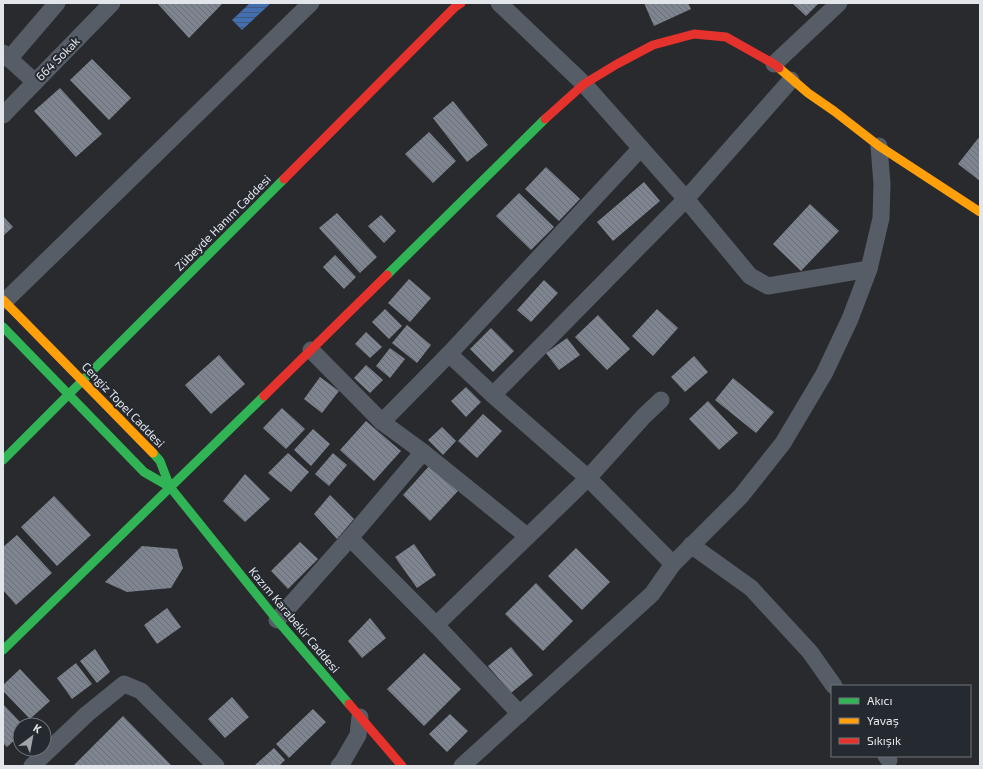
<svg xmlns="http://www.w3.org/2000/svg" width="983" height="769" font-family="'Exo 2',sans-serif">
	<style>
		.water { fill: url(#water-rules) }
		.building { fill: url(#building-back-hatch) }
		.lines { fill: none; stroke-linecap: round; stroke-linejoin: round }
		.street { stroke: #575d67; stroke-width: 17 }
		.fast { stroke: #30b455; stroke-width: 9 }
		.slow { stroke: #ff9f0a; stroke-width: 9 }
		.jam { stroke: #e5322d; stroke-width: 9 }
		.labels { text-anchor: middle; stroke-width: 4; stroke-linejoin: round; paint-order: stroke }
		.street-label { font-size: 12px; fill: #e2e5ea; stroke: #252930 }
	</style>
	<defs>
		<pattern id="water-rules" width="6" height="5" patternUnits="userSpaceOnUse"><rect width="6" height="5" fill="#436fb1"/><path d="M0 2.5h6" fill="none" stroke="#445a7c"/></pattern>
		<pattern id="building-back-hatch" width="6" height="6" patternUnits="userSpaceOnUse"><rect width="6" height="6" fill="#7e8590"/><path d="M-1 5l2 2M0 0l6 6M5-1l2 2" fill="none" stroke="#6a6f76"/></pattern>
	</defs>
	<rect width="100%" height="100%" fill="#282a2d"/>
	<polygon class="water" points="250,3 271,3 242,30 232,20"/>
	<g class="building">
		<polygon points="157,3 223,3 189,38"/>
		<polygon points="644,3 688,3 691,9 654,26"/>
		<polygon points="792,3 819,3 806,16"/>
		<polygon points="92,59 131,98 109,120 70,80"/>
		<polygon points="60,88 102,134 76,157 34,111"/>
		<polygon points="453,101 488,145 467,162 433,118"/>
		<polygon points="429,132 456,161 433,183 405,154"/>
		<polygon points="980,136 980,181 958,164"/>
		<polygon points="546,167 580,199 559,221 525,189"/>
		<polygon points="644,182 660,201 613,241 597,222"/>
		<polygon points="519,193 554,227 531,250 496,216"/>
		<polygon points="810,204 839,231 801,271 773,244"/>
		<polygon points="337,213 377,257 360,273 319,228"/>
		<polygon points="381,215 396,231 384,243 368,226"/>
		<polygon points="3,216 13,227 3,236"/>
		<polygon points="335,255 356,277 344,289 323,267"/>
		<polygon points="409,279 431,298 410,322 388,303"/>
		<polygon points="544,280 558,293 531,322 517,310"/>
		<polygon points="385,309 402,326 389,339 372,322"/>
		<polygon points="657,309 678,328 653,356 632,336"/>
		<polygon points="598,315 630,349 607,370 575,337"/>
		<polygon points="407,325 431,345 417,363 392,343"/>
		<polygon points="491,328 514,351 493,372 470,349"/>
		<polygon points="366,332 382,347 370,358 355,344"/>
		<polygon points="567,338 580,355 559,370 546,353"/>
		<polygon points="390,348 405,359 390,378 376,366"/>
		<polygon points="219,355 245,384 211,414 185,385"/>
		<polygon points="694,356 708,372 685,392 671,377"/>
		<polygon points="366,365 383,380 370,393 354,378"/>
		<polygon points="320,377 339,391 322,413 304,399"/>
		<polygon points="733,378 774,412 756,433 715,400"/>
		<polygon points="466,387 481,402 466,417 451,401"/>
		<polygon points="708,401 738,433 719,450 689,419"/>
		<polygon points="282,408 305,429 286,449 263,428"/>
		<polygon points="483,414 502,431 477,458 458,441"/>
		<polygon points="366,421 401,451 374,481 340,450"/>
		<polygon points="442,427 456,441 443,455 428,440"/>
		<polygon points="313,429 330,444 311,466 294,450"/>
		<polygon points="288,453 309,472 291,492 268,473"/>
		<polygon points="333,453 347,465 329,486 315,474"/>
		<polygon points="430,465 458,491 430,521 403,495"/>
		<polygon points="245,474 270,499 245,522 223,501"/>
		<polygon points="330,495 354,519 337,539 314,514"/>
		<polygon points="54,496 91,535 57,566 21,527"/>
		<polygon points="17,535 52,573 16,605 3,590 3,547"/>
		<polygon points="300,542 318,559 288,589 271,571"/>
		<polygon points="414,544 436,575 417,588 395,557"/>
		<polygon points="142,546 177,549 183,568 171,588 127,592 105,582"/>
		<polygon points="576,548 610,582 582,610 548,576"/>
		<polygon points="536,583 573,621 543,651 505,614"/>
		<polygon points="167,608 181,627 157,644 144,625"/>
		<polygon points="370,618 386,638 362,658 348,641"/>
		<polygon points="511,647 533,675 511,693 488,666"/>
		<polygon points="95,649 110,672 97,683 80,661"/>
		<polygon points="424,653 461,689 424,726 387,689"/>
		<polygon points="76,663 92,684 72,699 57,678"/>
		<polygon points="20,669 50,701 30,719 3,691 3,685"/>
		<polygon points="232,697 249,717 225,738 208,719"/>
		<polygon points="3,704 23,725 20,725 20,735 7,747 3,743"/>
		<polygon points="313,709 326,722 289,758 276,744"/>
		<polygon points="450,714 468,731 447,752 429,734"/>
		<polygon points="123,716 172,766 73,766"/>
		<polygon points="274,748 285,760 279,766 254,766"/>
	</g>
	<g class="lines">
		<g class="street">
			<polyline points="499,3 584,84 686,199 750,276 768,286 869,269"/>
			<polyline points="3,53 35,82"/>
			<polyline points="9,59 57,3"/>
			<polyline points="774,64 839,3"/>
			<polyline points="3,115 112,3"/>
			<polyline points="5,301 311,3"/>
			<polyline points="449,354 493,395 588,478 673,564"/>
			<polyline points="493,395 686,199 791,80"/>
			<polyline points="382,422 449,354 641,148"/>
			<polyline points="423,452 527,536"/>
			<polyline points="350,538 436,625 520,714"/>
			<polyline points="691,545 751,588 810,652 834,686"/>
			<polyline points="277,620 350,538 423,452 382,422 311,350"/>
			<polyline points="436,625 588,478 644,416 661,400"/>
			<polyline points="886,756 889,760"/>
			<polyline points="32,766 87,714 124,684 141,691 216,766"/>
			<polyline points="339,766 343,761 358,735 360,717"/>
			<polyline points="462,766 652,594 673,564 741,496 783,443 824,374 850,319 869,269 881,218 882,184 879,146"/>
		</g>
		<g class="fast">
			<polyline points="387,275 545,119"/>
			<polyline points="3,327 144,472 170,487 160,461 153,453"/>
			<polyline points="3,460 284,179"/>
			<polyline points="170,487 277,620 349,704"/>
			<polyline points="3,650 264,396"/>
		</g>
		<g class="slow">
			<polyline points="779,68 808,93 834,111 879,146 980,212"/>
			<polyline points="3,300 153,453"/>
		</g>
		<g class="jam">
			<polyline points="545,119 584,84 617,64 653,45 694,34 726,37 774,64 779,68"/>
			<polyline points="284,179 455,7 461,3"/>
			<polyline points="264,396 387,275"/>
			<polyline points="349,704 402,766"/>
		</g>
	</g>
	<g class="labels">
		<g class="street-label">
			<text transform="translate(58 59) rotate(-45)" y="4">664 Sokak</text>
			<text transform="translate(223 223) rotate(-45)" y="4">Zübeyde Hanım Caddesi</text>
			<text transform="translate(123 405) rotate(46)" y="4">Cengiz Topel Caddesi</text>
			<text transform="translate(294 620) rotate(50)" y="4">Kazım Karabekir Caddesi</text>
		</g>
	</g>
	<rect width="983" height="769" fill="none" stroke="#e2e5ea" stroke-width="8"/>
	<rect x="831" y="685" width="140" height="72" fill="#252930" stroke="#71747a"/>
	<rect x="839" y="698" width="20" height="6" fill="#30b455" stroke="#71747a"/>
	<text x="867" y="705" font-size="12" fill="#e2e5ea">Akıcı</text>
	<rect x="839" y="718" width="20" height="6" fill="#ff9f0a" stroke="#71747a"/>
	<text x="867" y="725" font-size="12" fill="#e2e5ea">Yavaş</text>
	<rect x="839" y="738" width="20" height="6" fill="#e5322d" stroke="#71747a"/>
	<text x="867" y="745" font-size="12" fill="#e2e5ea">Sıkışık</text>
	<g transform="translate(32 737) rotate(32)"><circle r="19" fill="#252930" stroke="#71747a"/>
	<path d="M0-3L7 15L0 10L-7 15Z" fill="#a1a4a8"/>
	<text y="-6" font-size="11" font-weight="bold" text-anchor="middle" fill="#e2e5ea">K</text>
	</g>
</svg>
